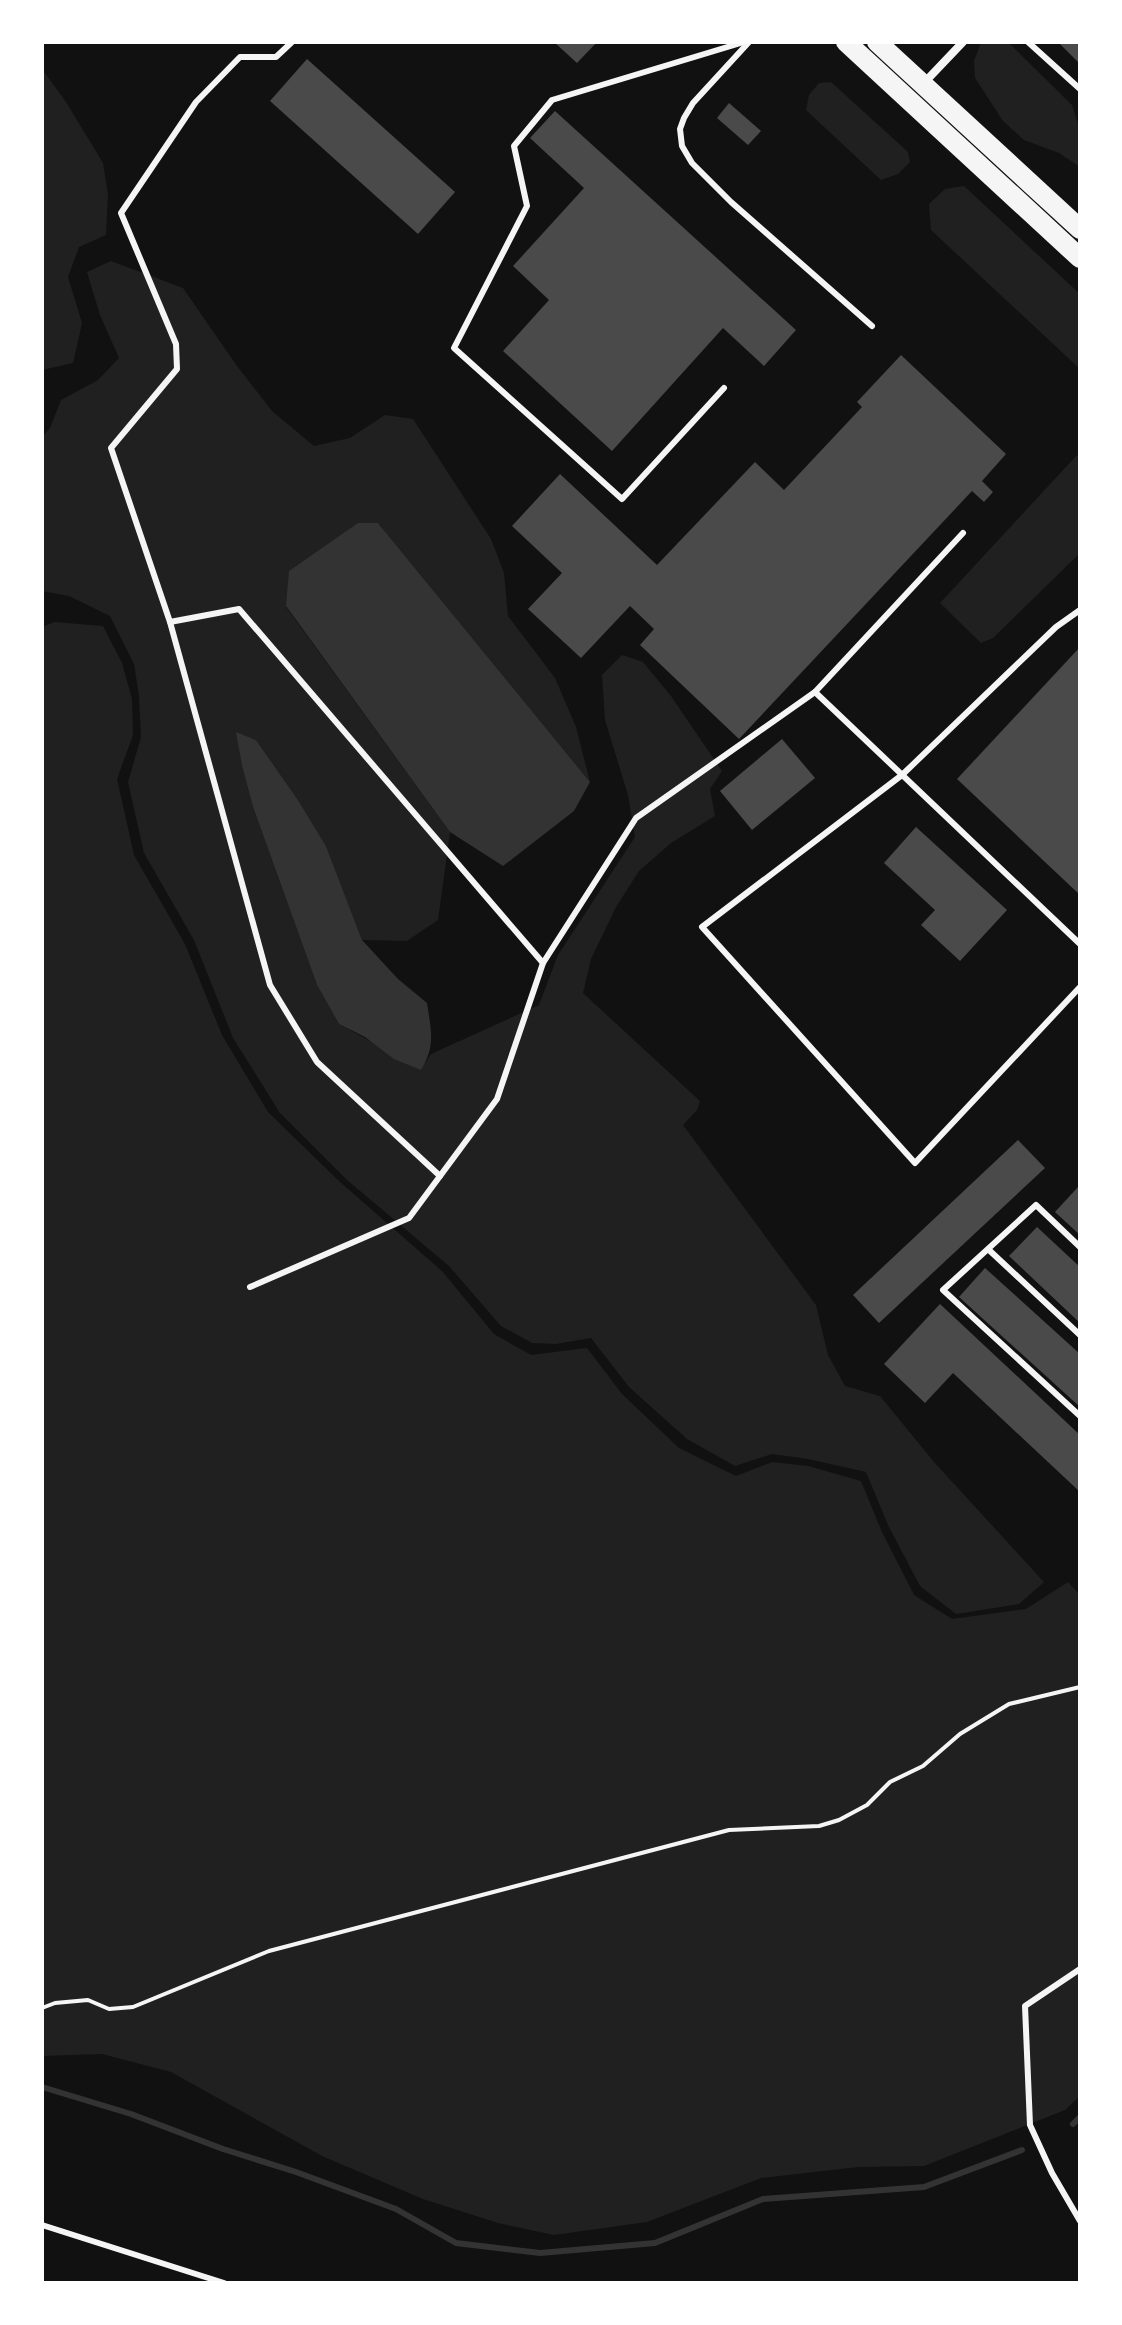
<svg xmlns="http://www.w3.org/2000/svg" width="1122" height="2325" font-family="Roboto,sans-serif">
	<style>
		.green { fill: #202020 }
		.water { fill: #333 }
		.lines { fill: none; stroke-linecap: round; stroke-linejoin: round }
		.stream { stroke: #333; stroke-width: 6 }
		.building { fill: #4a4a4a }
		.path { stroke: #f5f5f5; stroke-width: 4 }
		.service { stroke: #f5f5f5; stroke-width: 6 }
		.minor { stroke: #f5f5f5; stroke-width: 8 }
		.trunk { stroke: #f5f5f5; stroke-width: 20 }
	</style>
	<rect width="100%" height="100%" fill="#111"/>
	<g class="green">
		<polygon points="983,42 1008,42 1072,105 1080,130 1080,167 1059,153 1024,140 1003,121 975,78 974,61 980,45"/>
		<polygon points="42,69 66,102 103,163 108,194 106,235 79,247 68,277 82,323 73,363 42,370"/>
		<polygon points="831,82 908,152 910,162 898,174 881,180 806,110 809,95 819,83"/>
		<polygon points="964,186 1080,294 1080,369 931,230 929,204 945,189"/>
		<polygon points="111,261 183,288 237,366 272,411 314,446 350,438 385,415 413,419 491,539 504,573 508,616 555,678 576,727 590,782 378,523 286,607 450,832 438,920 407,941 362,940 326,846 298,800 256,740 237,733 242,766 253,807 317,985 339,1024 421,1069 431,1054 539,1005 558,955 635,837 628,795 605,720 602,675 622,655 643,662 671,696 722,771 710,789 715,816 671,843 639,871 616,907 591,959 583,993 700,1101 697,1110 683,1125 816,1305 828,1355 845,1386 880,1396 934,1462 1044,1582 1019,1604 956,1614 920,1586 888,1525 866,1472 808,1459 772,1454 735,1466 687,1439 629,1387 591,1338 556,1344 532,1343 501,1326 449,1266 347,1180 280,1113 233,1038 194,940 144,853 128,782 141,737 139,696 134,664 110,616 69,596 42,591 42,437 50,428 61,400 98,380 119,358 100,315 87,272"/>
		<polygon points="1077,455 1080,458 1080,553 993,638 981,643 940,603"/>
		<polygon points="54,622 103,626 122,663 132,699 133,735 117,779 134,855 185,944 222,1035 268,1112 340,1182 442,1271 494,1334 531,1355 587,1348 622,1394 679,1448 736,1476 772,1462 808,1466 861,1481 882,1532 914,1595 952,1619 1026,1609 1068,1582 1080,1595 1080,2096 1065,2110 924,2166 858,2167 761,2178 647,2222 554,2235 498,2223 423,2199 322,2156 171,2072 102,2054 42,2056 42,627"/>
	</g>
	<g class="water">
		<polygon points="358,523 378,523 590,782 574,811 503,866 450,832 286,606 289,571"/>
		<path d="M236,732L256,740L298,800L326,846L362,940L398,979L427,1003C431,1030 436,1046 421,1070L394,1059L365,1037L339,1024L317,985L253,807L242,766Z"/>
	</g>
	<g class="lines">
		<g class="stream">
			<polyline points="42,2087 131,2114 223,2149 296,2172 396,2209 456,2243 540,2253 655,2243 763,2199 924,2187 1022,2150"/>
			<polyline points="1073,2124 1080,2117"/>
		</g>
	</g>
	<g class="building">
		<polygon points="554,42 597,42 577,63"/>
		<polygon points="1058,42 1080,42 1080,64"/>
		<polygon points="307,59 455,192 418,234 270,101"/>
		<polygon points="729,103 761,131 748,145 717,118"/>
		<polygon points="555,111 796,330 764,366 723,328 612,451 503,351 549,300 513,266 584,188 530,138"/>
		<polygon points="901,355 1006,454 982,481 993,492 984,502 972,491 739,739 640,645 654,629 630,606 581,658 528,609 562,573 512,526 560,474 657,565 755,462 784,490 862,407 857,402"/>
		<polygon points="1080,647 1080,895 957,779"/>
		<polygon points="782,739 815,778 752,830 720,791"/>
		<polygon points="916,827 1007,910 960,961 921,925 935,910 884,863"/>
		<polygon points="1018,1140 1045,1168 879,1323 853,1295"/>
		<polygon points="1078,1187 1080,1189 1080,1235 1055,1212"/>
		<polygon points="1037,1227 1080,1267 1080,1323 1009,1256"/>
		<polygon points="985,1268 1080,1354 1080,1407 959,1297"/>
		<polygon points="940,1304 1080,1435 1080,1492 953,1373 925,1403 884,1364"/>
	</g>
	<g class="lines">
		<polyline class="path" points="42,2008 55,2003 88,2000 109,2009 133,2007 269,1951 729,1830 819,1826 839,1820 867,1805 890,1782 923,1766 960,1734 1009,1704 1080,1687"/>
		<g class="service">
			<polyline points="292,42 276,57 240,57 196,102 121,213 176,344 177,369 111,448 170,622 270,985 317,1062 440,1176"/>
			<polyline points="749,42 693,103 684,118 680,129 682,146 692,163 731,202 872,326"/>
			<polyline points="1028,42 1080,89"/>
			<polyline points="724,388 622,499 454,348 527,206 514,146 552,100 744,42"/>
			<polyline points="1080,610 1056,627 902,775 702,927 915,1163 1080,987"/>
			<polyline points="170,622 239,609 543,963"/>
			<polyline points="815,692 1080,944"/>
			<polyline points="1080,1247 1036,1205 943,1290 1080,1416"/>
			<polyline points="989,1250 1080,1335"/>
			<polyline points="250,1287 409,1218 497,1099 543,963 636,818 815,692 963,533"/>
			<polyline points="1080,1969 1025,2006 1030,2125 1052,2173 1080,2221"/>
			<polyline points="42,2225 224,2283"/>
		</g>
		<polyline class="minor" points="923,84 963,42"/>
		<g class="trunk">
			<polyline points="846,42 1080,258"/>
			<polyline points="877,42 1080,229"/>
		</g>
	</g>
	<rect width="1122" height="2325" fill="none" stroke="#ffffff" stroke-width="88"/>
</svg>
